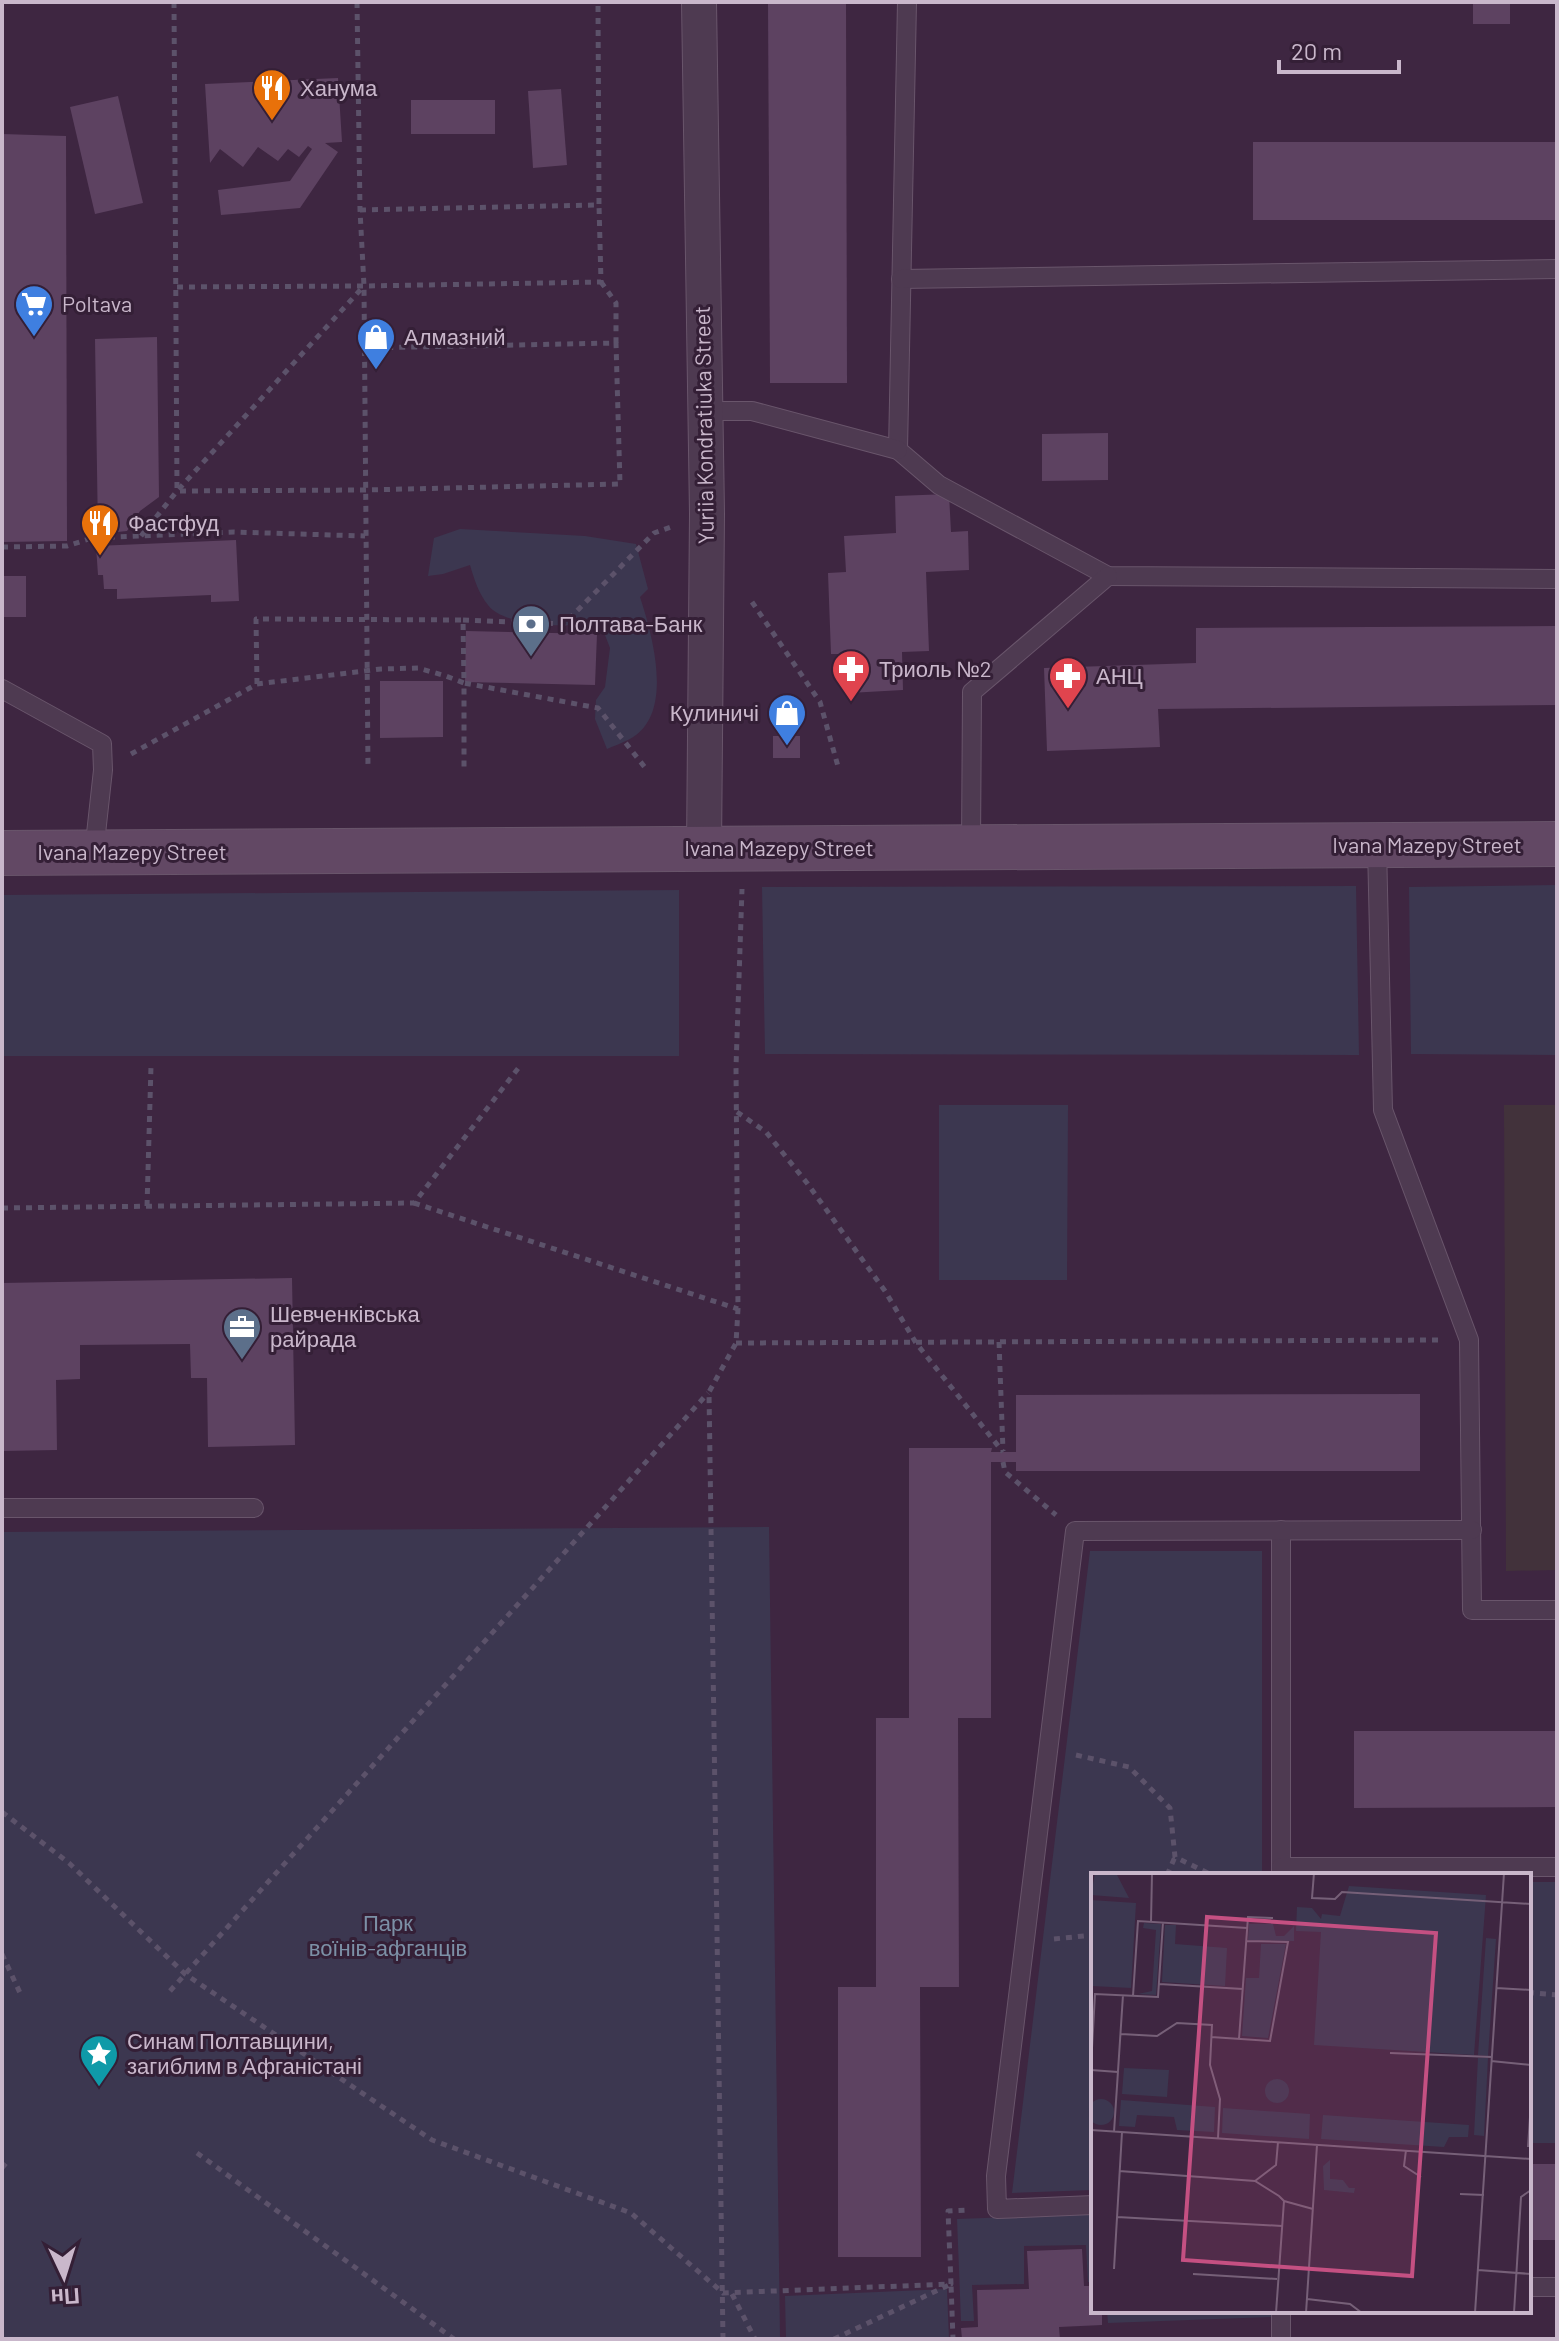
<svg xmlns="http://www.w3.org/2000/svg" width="1559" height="2341" font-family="Barlow,sans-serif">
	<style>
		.medical { fill: #42323b }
		.green { fill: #3c3750 }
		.building { fill: #5d4261 }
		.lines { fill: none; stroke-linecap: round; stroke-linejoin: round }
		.service-casing { stroke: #69556b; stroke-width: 20 }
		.minor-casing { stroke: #69556b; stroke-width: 36 }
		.secondary-casing { stroke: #69556b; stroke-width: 46 }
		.path { stroke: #5c526a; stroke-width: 5; stroke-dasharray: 6 6; stroke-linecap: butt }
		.service { stroke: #4e3a51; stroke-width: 18 }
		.minor { stroke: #4e3a51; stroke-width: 34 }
		.secondary { stroke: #624864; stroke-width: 44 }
		.labels { text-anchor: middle; stroke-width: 6; stroke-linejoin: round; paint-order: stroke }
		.poi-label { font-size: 22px; fill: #c9b7cb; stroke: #341f36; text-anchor: start }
		.street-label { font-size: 22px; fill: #c9b7cb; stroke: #341f36 }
		.park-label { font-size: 22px; fill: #7c90a6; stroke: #341f36 }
		.inset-road { fill: none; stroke: #766078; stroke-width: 2 }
		.view { fill: #c45082; fill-opacity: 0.15; stroke: #c45082; stroke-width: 4 }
		.inset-edge { fill: none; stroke: #c9b7cb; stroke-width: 4 }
	</style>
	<rect width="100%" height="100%" fill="#3e2641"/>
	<polygon class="medical" points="1504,1105 1557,1105 1557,1570 1506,1571"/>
	<g class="green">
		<path d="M460,529L585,536L636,544L648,589L640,597C652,634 673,707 636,735C628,741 616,745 607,749L595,719L596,700L605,687L610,648L600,622C575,628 505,628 488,605C479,594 474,579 470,565L443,574L428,576L434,538Z"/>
		<polygon points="1557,885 1557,1055 1411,1054 1409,887"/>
		<polygon points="1356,886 1359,1055 765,1054 762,887"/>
		<polygon points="679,890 679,1056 2,1056 2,895"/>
		<polygon points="939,1105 1068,1105 1067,1280 939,1280"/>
		<polygon points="769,1527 780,2339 2,2339 2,1532"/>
		<polygon points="1090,1551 1262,1551 1262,1875 1093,1875 1093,2190 1012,2193"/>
		<rect x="1529" y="1882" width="28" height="261"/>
		<polygon points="1093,2214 1093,2282 1088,2282 1086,2245 1024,2246 1024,2284 972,2285 974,2321 961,2321 957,2219"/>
		<polygon points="947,2289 949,2339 786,2339 785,2296"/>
		<polygon points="1107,2311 1271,2311 1271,2317 1108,2323"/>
	</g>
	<g class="building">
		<polygon points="768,2 846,2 847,383 770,383"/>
		<rect x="1473" y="2" width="37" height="22"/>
		<polygon points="338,78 342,142 325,143 338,152 300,208 221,215 218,190 290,181 312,149 308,146 299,157 288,149 278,161 258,147 243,167 220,149 210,163 205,84"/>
		<polygon points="561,89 567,165 533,168 528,91"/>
		<polygon points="118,96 143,203 95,214 70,107"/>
		<rect x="411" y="100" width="84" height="34"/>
		<polygon points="2,134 66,136 67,541 2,542"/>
		<rect x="1253" y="142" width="304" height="78"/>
		<polygon points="157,337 159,497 140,511 127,531 98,534 95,339"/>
		<polygon points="1108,433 1108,480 1042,481 1042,434"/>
		<polygon points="949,494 951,532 968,531 969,570 926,572 929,651 902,652 903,690 849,693 847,654 831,654 828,573 846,572 844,536 896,533 895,496"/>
		<polygon points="236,540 239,601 211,602 211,595 117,599 117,589 104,589 103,575 98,575 96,546"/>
		<rect x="2" y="576" width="24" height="41"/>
		<polygon points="1557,626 1557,705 1158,709 1160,747 1047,751 1044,668 1196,663 1196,628"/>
		<polygon points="466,631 597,634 595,685 465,682"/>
		<polygon points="380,681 443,681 443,737 380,738"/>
		<rect x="773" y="736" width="27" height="22"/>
		<polygon points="292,1278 295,1445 208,1447 207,1378 191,1378 190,1344 80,1345 80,1379 56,1380 57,1450 2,1451 2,1283"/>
		<polygon points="1420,1394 1420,1471 1016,1471 1016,1462 991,1462 991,1718 958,1718 959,1987 920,1987 921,2257 838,2257 838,1987 876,1987 876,1718 909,1718 909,1448 992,1448 991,1452 1016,1452 1016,1395"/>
		<polygon points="1354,1731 1557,1731 1557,1807 1354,1808"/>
		<rect x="1529" y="2164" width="28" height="76"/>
		<polygon points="1082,2249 1084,2286 1093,2286 1093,2311 1102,2311 1102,2325 1059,2327 1060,2339 962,2339 961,2328 978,2327 977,2290 1029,2289 1027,2251"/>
	</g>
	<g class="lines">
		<g class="service-casing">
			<g id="service">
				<polyline points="907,2 898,450 939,485 1108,576 1557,579"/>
				<polyline points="901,279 1557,269"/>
				<polyline points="704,411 752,411 898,450"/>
				<polyline points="2,689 102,744 103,770 94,852"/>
				<polyline points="1377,846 1383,1110 1469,1340 1472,1610 1557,1610"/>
				<polyline points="971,847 972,692 1108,576"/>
				<polyline points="2,1508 254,1508"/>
				<polyline points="1281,1530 1281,1875"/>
				<polyline points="1281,1867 1557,1867"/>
				<polyline points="1093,2205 997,2209 996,2176 1075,1531 1472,1530"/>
				<polyline points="1529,2287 1557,2287"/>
				<polyline points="1281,2311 1281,2339"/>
			</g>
		</g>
		<g class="minor-casing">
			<polyline id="minor" points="699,2 707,514 704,849"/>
		</g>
		<g class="secondary-casing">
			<polyline id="secondary" points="2,853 1557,844"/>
		</g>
		<g class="path">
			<polyline points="174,2 177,491 364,490 620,484 616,343 364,348"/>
			<polyline points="357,2 360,210 364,286 368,768"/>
			<polyline points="360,210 599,205 598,2"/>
			<polyline points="601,282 616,303 616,343"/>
			<polyline points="177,287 364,286 601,282 599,205"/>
			<polyline points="141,536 177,491 363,287"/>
			<polyline points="2,547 67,546 92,538 234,532 365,536"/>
			<polyline points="752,602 820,702 839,770"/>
			<polyline points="463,620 564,624 654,533 671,527"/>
			<polyline points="257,684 256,619 463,620 464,683 598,708 647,770"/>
			<polyline points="131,754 257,684 381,669 418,668 446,676 464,683 464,768"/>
			<polyline points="737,1112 766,1132 807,1183 885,1291 916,1343 1003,1452"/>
			<polyline points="414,1203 738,1309"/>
			<polyline points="147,1206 151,1066"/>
			<polyline points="2,1208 414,1203 520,1066"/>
			<polyline points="999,1342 1003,1451"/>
			<polyline points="736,1343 1439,1340"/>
			<polyline points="1003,1462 1005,1472 1056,1515"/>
			<polyline points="1076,1755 1129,1767 1170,1808 1175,1857 1212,1875"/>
			<polyline points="2,1812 69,1863 185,1974 432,2140 631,2213 723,2293 951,2284 948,2211 969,2210"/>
			<polyline points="1167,1875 1175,1857"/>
			<polyline points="1054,1939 1093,1935"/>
			<polyline points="2,1954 21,1995"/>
			<polyline points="1529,1990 1533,1993 1557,1995"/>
			<polyline points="170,1991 708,1393"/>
			<polyline points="197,2153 454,2339"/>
			<polyline points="2,2168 6,2163"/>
			<polyline points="732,2294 755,2339"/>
			<polyline points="723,2339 709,1392 736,1343 738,1309 736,1067 742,889"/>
			<polyline points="834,2339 951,2284 953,2339"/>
		</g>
		<use href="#service" class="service"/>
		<use href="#minor" class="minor"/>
		<use href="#secondary" class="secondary"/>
	</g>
	<defs>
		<g id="restaurant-pin" transform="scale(2)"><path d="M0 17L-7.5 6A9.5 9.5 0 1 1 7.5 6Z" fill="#e8710a" stroke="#341f36"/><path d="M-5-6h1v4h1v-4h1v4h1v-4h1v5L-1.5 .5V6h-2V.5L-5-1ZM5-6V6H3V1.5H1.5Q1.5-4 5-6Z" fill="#fff"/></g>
		<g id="supermarket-pin" transform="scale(2)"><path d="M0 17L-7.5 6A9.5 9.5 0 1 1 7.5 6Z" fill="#3f7fe0" stroke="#341f36"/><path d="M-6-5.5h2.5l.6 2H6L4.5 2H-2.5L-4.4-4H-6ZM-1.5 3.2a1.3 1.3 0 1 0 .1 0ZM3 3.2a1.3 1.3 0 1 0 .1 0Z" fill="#fff"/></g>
		<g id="shop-pin" transform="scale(2)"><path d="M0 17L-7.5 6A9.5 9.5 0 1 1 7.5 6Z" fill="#3f7fe0" stroke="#341f36"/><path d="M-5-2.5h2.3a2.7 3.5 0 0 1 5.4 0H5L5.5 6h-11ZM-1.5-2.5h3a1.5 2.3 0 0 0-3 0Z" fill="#fff"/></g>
		<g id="bank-pin" transform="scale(2)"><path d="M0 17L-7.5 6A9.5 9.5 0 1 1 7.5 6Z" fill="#5c6f8a" stroke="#341f36"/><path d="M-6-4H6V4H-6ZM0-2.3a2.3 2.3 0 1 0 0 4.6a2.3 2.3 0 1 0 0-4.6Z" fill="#fff"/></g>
		<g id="pharmacy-pin" transform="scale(2)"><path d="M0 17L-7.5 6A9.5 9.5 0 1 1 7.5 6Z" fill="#e0444e" stroke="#341f36"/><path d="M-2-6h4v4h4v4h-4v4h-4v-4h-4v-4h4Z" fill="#fff"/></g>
		<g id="office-pin" transform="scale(2)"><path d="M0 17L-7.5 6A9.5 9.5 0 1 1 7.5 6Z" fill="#5c6f8a" stroke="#341f36"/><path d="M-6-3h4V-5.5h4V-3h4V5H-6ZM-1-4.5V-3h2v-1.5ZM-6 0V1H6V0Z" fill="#fff"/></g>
		<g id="sight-pin" transform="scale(2)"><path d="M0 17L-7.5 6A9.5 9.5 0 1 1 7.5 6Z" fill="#0f9aa8" stroke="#341f36"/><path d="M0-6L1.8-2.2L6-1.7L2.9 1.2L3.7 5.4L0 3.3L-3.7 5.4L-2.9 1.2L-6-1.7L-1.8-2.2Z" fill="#fff"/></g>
	</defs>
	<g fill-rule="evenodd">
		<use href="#restaurant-pin" x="272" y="88"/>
		<use href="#supermarket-pin" x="34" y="304"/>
		<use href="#shop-pin" x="376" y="337"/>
		<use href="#restaurant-pin" x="100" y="523"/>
		<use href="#bank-pin" x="531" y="624"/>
		<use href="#pharmacy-pin" x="851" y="669"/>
		<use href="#pharmacy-pin" x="1068" y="676"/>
		<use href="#shop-pin" x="787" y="713"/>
		<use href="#office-pin" x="242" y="1327"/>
		<use href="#sight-pin" x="99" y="2054"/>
	</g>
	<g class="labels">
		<g class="poi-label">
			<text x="300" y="96">Ханума</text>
			<text x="62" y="312">Poltava</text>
			<text x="404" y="345">Алмазний</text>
			<text x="128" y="531">Фастфуд</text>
			<text x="559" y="632">Полтава-Банк</text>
			<text x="879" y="677">Триоль №2</text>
			<text x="1096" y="684">АНЦ</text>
			<text x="759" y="721" text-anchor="end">Кулиничі</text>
			<text x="270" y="1322">Шевченківська<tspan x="270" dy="25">райрада</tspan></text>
			<text x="127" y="2049">Синам Полтавщини,<tspan x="127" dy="25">загиблим в Афганістані</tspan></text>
		</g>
		<g class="street-label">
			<text transform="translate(704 425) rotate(-91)" y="8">Yuriia Kondratiuka Street</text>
			<text x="1427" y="853">Ivana Mazepy Street</text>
			<text x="779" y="856">Ivana Mazepy Street</text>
			<text x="132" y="860">Ivana Mazepy Street</text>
		</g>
		<g class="park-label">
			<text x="388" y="1931">Парк<tspan x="388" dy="25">воїнів-афганців</tspan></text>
		</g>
	</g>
	<g transform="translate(1091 1873)">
		<rect width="440" height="440" fill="#3e2641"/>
		<path d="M4,0H25L38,25L0,22ZM258,13L395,22L383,182L223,172L230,59L205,58L206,34L221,35L230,46L231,41L249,43ZM0,27L45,30L40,115L1,113L0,118ZM53,50L70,51L65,122L47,121L61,118L65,57L52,55ZM158,51H182L185,63H193L203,53V68L157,67ZM74,52H85L84,71L136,75L134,113L71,109ZM395,65L405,66L397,183L387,182ZM170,71H195L177,165L151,163L155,105H168ZM387,185H397L393,263L383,262ZM33,195L78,197L76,224L31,221ZM174 218a12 12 0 1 1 24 0a12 12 0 1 1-24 0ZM-3 239a13 13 0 1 1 26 0a13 13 0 1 1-26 0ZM30,227L124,234L123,259L86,257L83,244L46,242L44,254L28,253ZM132,235L219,241L218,266L131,260ZM232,242L378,252L377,264H358L353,274L230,266ZM239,287V306L252,307L258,315H264L263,320L233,317L232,293Z" fill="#3c3750"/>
		<path class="inset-road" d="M223,0L221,25L244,26L251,19L440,31M60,49L61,0M68,111L152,116M405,115L440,117M42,123L47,48L156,55M30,161L66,163L86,150L121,152L119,192L129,226L127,265M120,164L179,168L197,69L155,68M148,166L157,44L182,45M299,180L401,184M400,188L440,192M0,193L4,121L67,124L72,49M0,197L27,199M0,257L440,286M23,259L32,122M437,274L440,229M315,277L313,293L330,304M28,298L164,308L188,323L193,328L185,440M164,308L185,292L187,269M369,321L393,322M193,328L222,336M26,344L191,353M23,396L31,259M387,397L440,401M102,401L186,406M216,426L259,431L271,440M215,440L226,272M384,440L413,0M423,440L430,324L440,317"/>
		<path class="view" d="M116,44L345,60L321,403L92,387Z"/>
		<rect width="440" height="440" class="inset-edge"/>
	</g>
	<rect width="1559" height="2341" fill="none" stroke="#c9b7cb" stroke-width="8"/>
	<g transform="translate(64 2277) rotate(176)" stroke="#341f36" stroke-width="6" paint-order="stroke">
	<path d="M0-6L14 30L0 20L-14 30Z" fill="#c9b7cb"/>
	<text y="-12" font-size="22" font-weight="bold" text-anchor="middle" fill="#c9b7cb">Пн</text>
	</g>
	<path d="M1279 60v12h120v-12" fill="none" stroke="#c9b7cb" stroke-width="4"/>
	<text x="1291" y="60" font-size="24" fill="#c9b7cb" stroke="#341f36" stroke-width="6" paint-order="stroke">20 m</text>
</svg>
